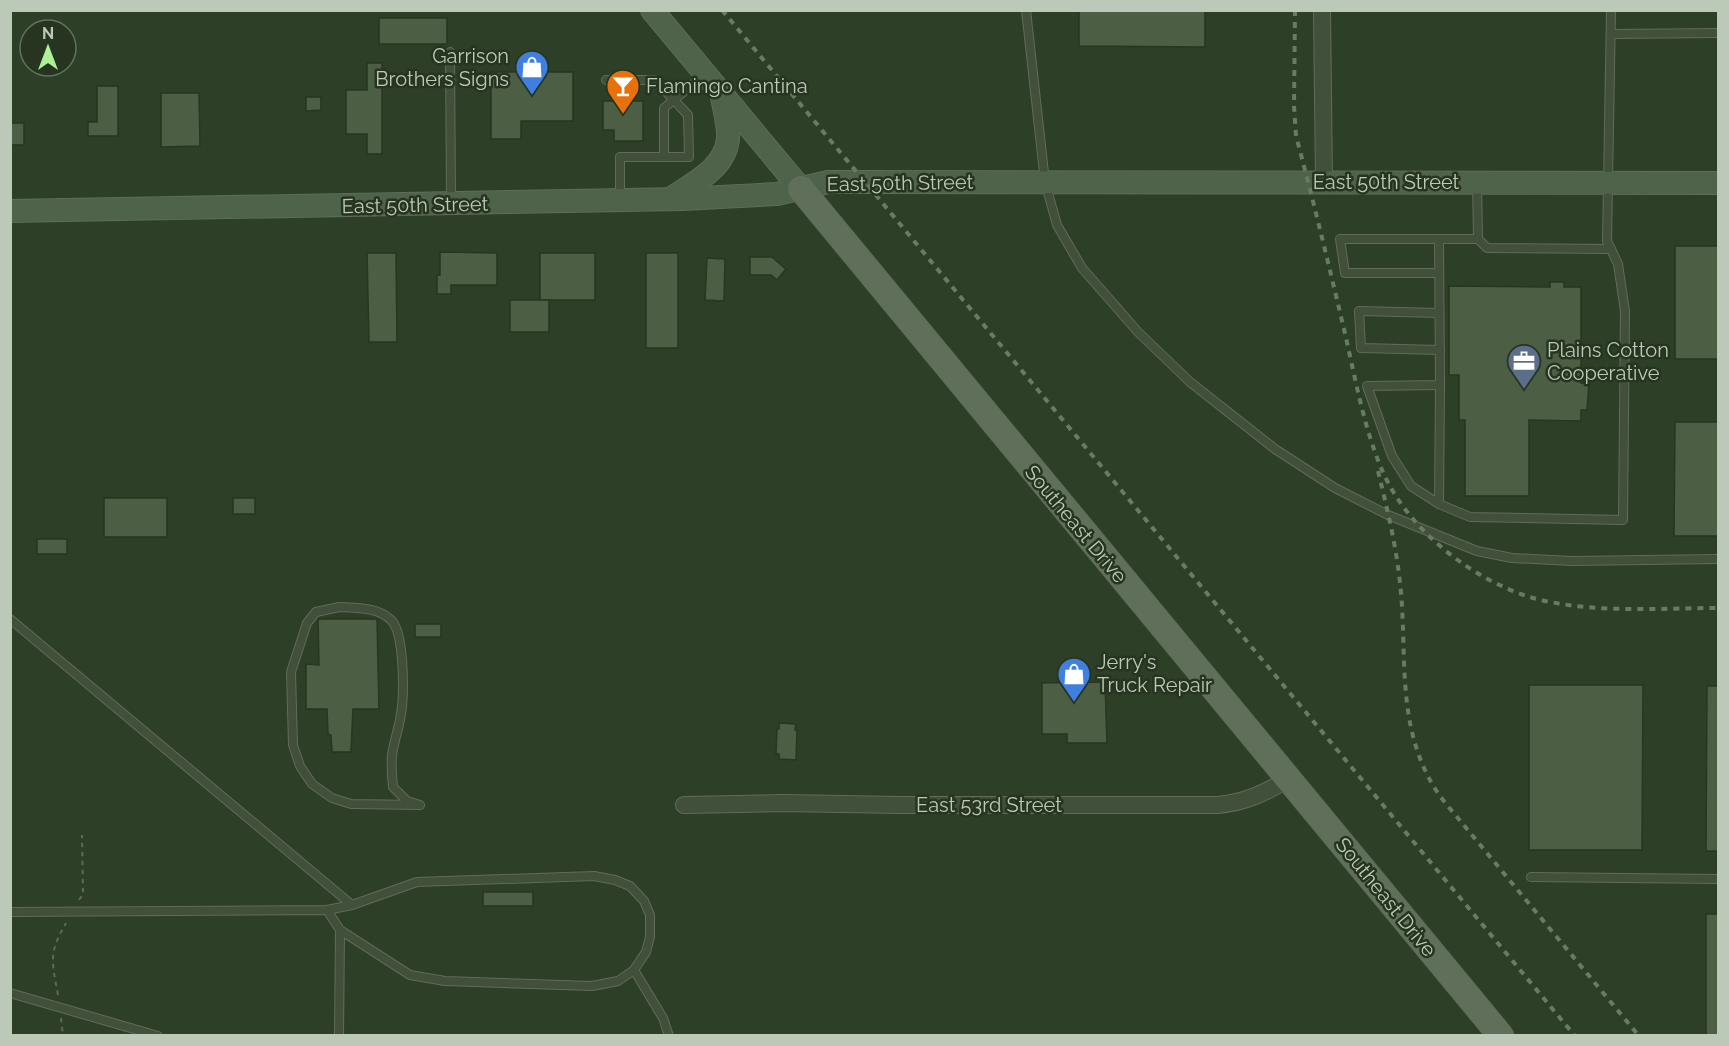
<svg xmlns="http://www.w3.org/2000/svg" width="1729" height="1046" font-family="Raleway,sans-serif">
	<style>
		.building { fill: #4c5e44; stroke: #283622; stroke-width: 1.5 }
		.lines { fill: none; stroke-linecap: round; stroke-linejoin: round }
		.lane-casing { stroke: #5f6c59; stroke-width: 10 }
		.street-casing { stroke: #5f6c59; stroke-width: 18 }
		.secondary-casing { stroke: #5f6c59; stroke-width: 24 }
		.primary-casing { stroke: #4d5b48; stroke-width: 27 }
		.path { stroke: #626853; stroke-width: 2; stroke-dasharray: 4.5 4.5; stroke-linecap: butt }
		.lane { stroke: #414f3b; stroke-width: 8 }
		.street { stroke: #414f3b; stroke-width: 16 }
		.secondary { stroke: #4f624a; stroke-width: 22 }
		.primary { stroke: #606f5a; stroke-width: 26 }
		.rail { stroke: #697b63; stroke-width: 4; stroke-dasharray: 6 6; stroke-linecap: butt }
		.labels { text-anchor: middle; stroke-width: 5; stroke-linejoin: round; paint-order: stroke }
		.poi-label { font-size: 20px; fill: #bcc9b8; stroke: #263420; text-anchor: start }
		.street-label { font-size: 20px; fill: #bcc9b8; stroke: #263420 }
	</style>
	<rect width="100%" height="100%" fill="#2e3f27"/>
	<g class="building">
		<polygon points="1079,10 1205,10 1205,47 1079,46"/>
		<rect x="379" y="18" width="68" height="26"/>
		<polygon points="367,63 382,63 382,154 367,154 367,134 346,134 346,90 367,90"/>
		<polygon points="491,72 573,72 573,121 521,121 521,139 491,139"/>
		<polygon points="97,86 118,86 118,136 88,136 88,122 97,122"/>
		<polygon points="161,93 199,93 200,146 161,147"/>
		<polygon points="306,97 321,97 321,110 306,111"/>
		<polygon points="603,101 643,101 643,141 614,141 614,130 603,130"/>
		<rect x="10" y="123" width="14" height="22"/>
		<rect x="1675" y="246" width="44" height="113"/>
		<polygon points="440,252 497,253 497,285 451,285 451,294 437,294 437,275 440,275"/>
		<polygon points="367,253 396,253 397,342 369,342"/>
		<rect x="540" y="253" width="55" height="47"/>
		<rect x="646" y="253" width="32" height="95"/>
		<polygon points="750,257 772,257 786,269 777,280 771,275 750,275"/>
		<polygon points="707,258 725,259 724,301 705,300"/>
		<polygon points="1550,282 1564,282 1564,287 1581,287 1581,383 1589,383 1587,410 1581,410 1581,421 1529,420 1529,496 1465,496 1465,420 1459,420 1459,375 1449,375 1449,286 1550,287"/>
		<rect x="510" y="300" width="39" height="32"/>
		<polygon points="1675,422 1719,422 1719,536 1674,536"/>
		<rect x="104" y="498" width="63" height="39"/>
		<rect x="233" y="498" width="22" height="16"/>
		<rect x="37" y="539" width="30" height="15"/>
		<polygon points="318,619 377,619 379,709 353,709 351,752 332,752 331,735 328,734 327,709 306,709 306,664 319,665"/>
		<rect x="415" y="624" width="26" height="13"/>
		<polygon points="1105,682 1107,743 1067,743 1067,734 1042,734 1042,683"/>
		<polygon points="1529,685 1643,685 1642,850 1529,850"/>
		<polygon points="1707,686 1719,686 1719,851 1706,851"/>
		<polygon points="779,723 796,724 795,730 797,730 796,760 779,759 779,754 776,754 777,729 779,729"/>
		<rect x="483" y="892" width="50" height="14"/>
		<rect x="1706" y="914" width="13" height="121"/>
	</g>
	<g class="lines">
		<g class="lane-casing">
			<g id="lane">
				<polyline points="1026,10 1045,182 1057,225 1082,268 1138,332 1190,382 1275,449 1335,488 1388,515 1477,551 1512,558 1572,561 1718,559"/>
				<polyline points="1611,34 1718,33"/>
				<polyline points="450,52 451,201"/>
				<polyline points="606,80 655,80 688,115 689,157 620,157 620,198"/>
				<polyline points="664,157 664,108 704,75"/>
				<polyline points="1477,183 1478,239 1439,239 1440,385 1367,386 1392,456 1411,486 1439,504 1470,517 1623,520 1625,311 1618,264 1607,241 1611,10"/>
				<polyline points="1439,239 1340,239 1345,273 1439,273"/>
				<polyline points="1478,239 1487,248 1611,249"/>
				<polyline points="1439,313 1359,311 1361,348 1440,350"/>
				<polyline points="1439,504 1440,385"/>
				<path d="M339,607C356,608 378,607 391,620C405,633 404,696 401,714C399,728 394,741 392,755C391,766 392,776 393,787L407,801L420,805L351,804L332,798L312,784L300,766L293,745L291,672L307,623L316,612Z"/>
				<polyline points="10,619 352,905"/>
				<polyline points="1531,877 1718,879"/>
				<polyline points="10,912 327,910 352,905 417,882 594,876 615,880 630,886 644,901 650,915 650,937 646,952 634,970 618,981 592,986 445,981 410,975 340,930 327,910"/>
				<polyline points="634,970 663,1018 669,1036"/>
				<polyline points="10,993 158,1036"/>
				<polyline points="339,1036 340,930"/>
			</g>
		</g>
		<g class="street-casing">
			<g id="street">
				<polyline points="1322,10 1324,182"/>
				<path d="M684,805L783,803L901,805H1218C1247,802 1264,793 1289,779"/>
			</g>
		</g>
		<g class="secondary-casing">
			<g id="secondary">
				<polyline points="652,10 801,189"/>
				<path d="M670,199C692,184 725,169 728,139C729,125 724,110 722,97"/>
				<polyline points="10,211 683,199 777,194 828,182 864,182 1718,183"/>
			</g>
		</g>
		<g class="primary-casing">
			<polyline id="primary" points="801,189 1501,1036"/>
		</g>
		<g class="path">
			<polyline points="79,900 83,894 82,835"/>
			<path d="M58,995C52,961 48,954 66,923"/>
			<polyline points="61,1018 63,1036"/>
		</g>
		<use href="#lane" class="lane"/>
		<use href="#street" class="street"/>
		<use href="#secondary" class="secondary"/>
		<use href="#primary" class="primary"/>
		<g class="rail">
			<polyline points="722,10 1575,1036"/>
			<path d="M1295,10L1294,106L1296,136C1313,199 1328,262 1343,325C1354,371 1363,426 1382,470C1407,529 1472,580 1533,598C1593,614 1658,608 1718,608"/>
			<path d="M1378,471C1387,508 1396,545 1400,583C1408,653 1395,722 1434,787C1442,800 1453,812 1462,823L1639,1036"/>
		</g>
	</g>
	<defs>
		<g id="shop-pin" transform="scale(1.725)"><path d="M0 17L-7.5 6A9.5 9.5 0 1 1 7.5 6Z" fill="#3f7fe0" stroke="#263420"/><path d="M-5-2.5h2.3a2.7 3.5 0 0 1 5.4 0H5L5.5 6h-11ZM-1.5-2.5h3a1.5 2.3 0 0 0-3 0Z" fill="#fff"/></g>
		<g id="bar-pin" transform="scale(1.725)"><path d="M0 17L-7.5 6A9.5 9.5 0 1 1 7.5 6Z" fill="#e8710a" stroke="#263420"/><path d="M-6-5H6L.8 .8V4.5H3.5V6h-7V4.5H-.8V.8Z" fill="#fff"/></g>
		<g id="office-pin" transform="scale(1.725)"><path d="M0 17L-7.5 6A9.5 9.5 0 1 1 7.5 6Z" fill="#5c6f8a" stroke="#263420"/><path d="M-6-3h4V-5.5h4V-3h4V5H-6ZM-1-4.5V-3h2v-1.5ZM-6 0V1H6V0Z" fill="#fff"/></g>
	</defs>
	<g fill-rule="evenodd">
		<use href="#shop-pin" x="532" y="67"/>
		<use href="#bar-pin" x="623" y="86"/>
		<use href="#office-pin" x="1524" y="361"/>
		<use href="#shop-pin" x="1074" y="674"/>
	</g>
	<g class="labels">
		<g class="poi-label">
			<text x="509" y="63" text-anchor="end">Garrison<tspan x="509" dy="23">Brothers Signs</tspan></text>
			<text x="646" y="93">Flamingo Cantina</text>
			<text x="1547" y="357">Plains Cotton<tspan x="1547" dy="23">Cooperative</tspan></text>
			<text x="1097" y="669">Jerry's<tspan x="1097" dy="23">Truck Repair</tspan></text>
		</g>
		<g class="street-label">
			<text x="1386" y="189">East 50th Street</text>
			<text transform="translate(900 183) rotate(-1)" y="7">East 50th Street</text>
			<text transform="translate(415 205) rotate(-1)" y="7">East 50th Street</text>
			<text transform="translate(1076 524) rotate(50)" y="7">Southeast Drive</text>
			<text x="989" y="812">East 53rd Street</text>
			<text transform="translate(1386 897) rotate(51)" y="7">Southeast Drive</text>
		</g>
	</g>
	<rect width="1729" height="1046" fill="none" stroke="#bcc9b8" stroke-width="24"/>
	<g transform="translate(48 48)"><circle r="28" fill="#263420" stroke="#62705d" stroke-width="1.5"/>
	<path d="M0-4.5L10 22L0 15L-10 22Z" fill="#acf195"/>
	<text y="-9" font-size="16" font-weight="bold" text-anchor="middle" fill="#bcc9b8">N</text>
	</g>
</svg>
